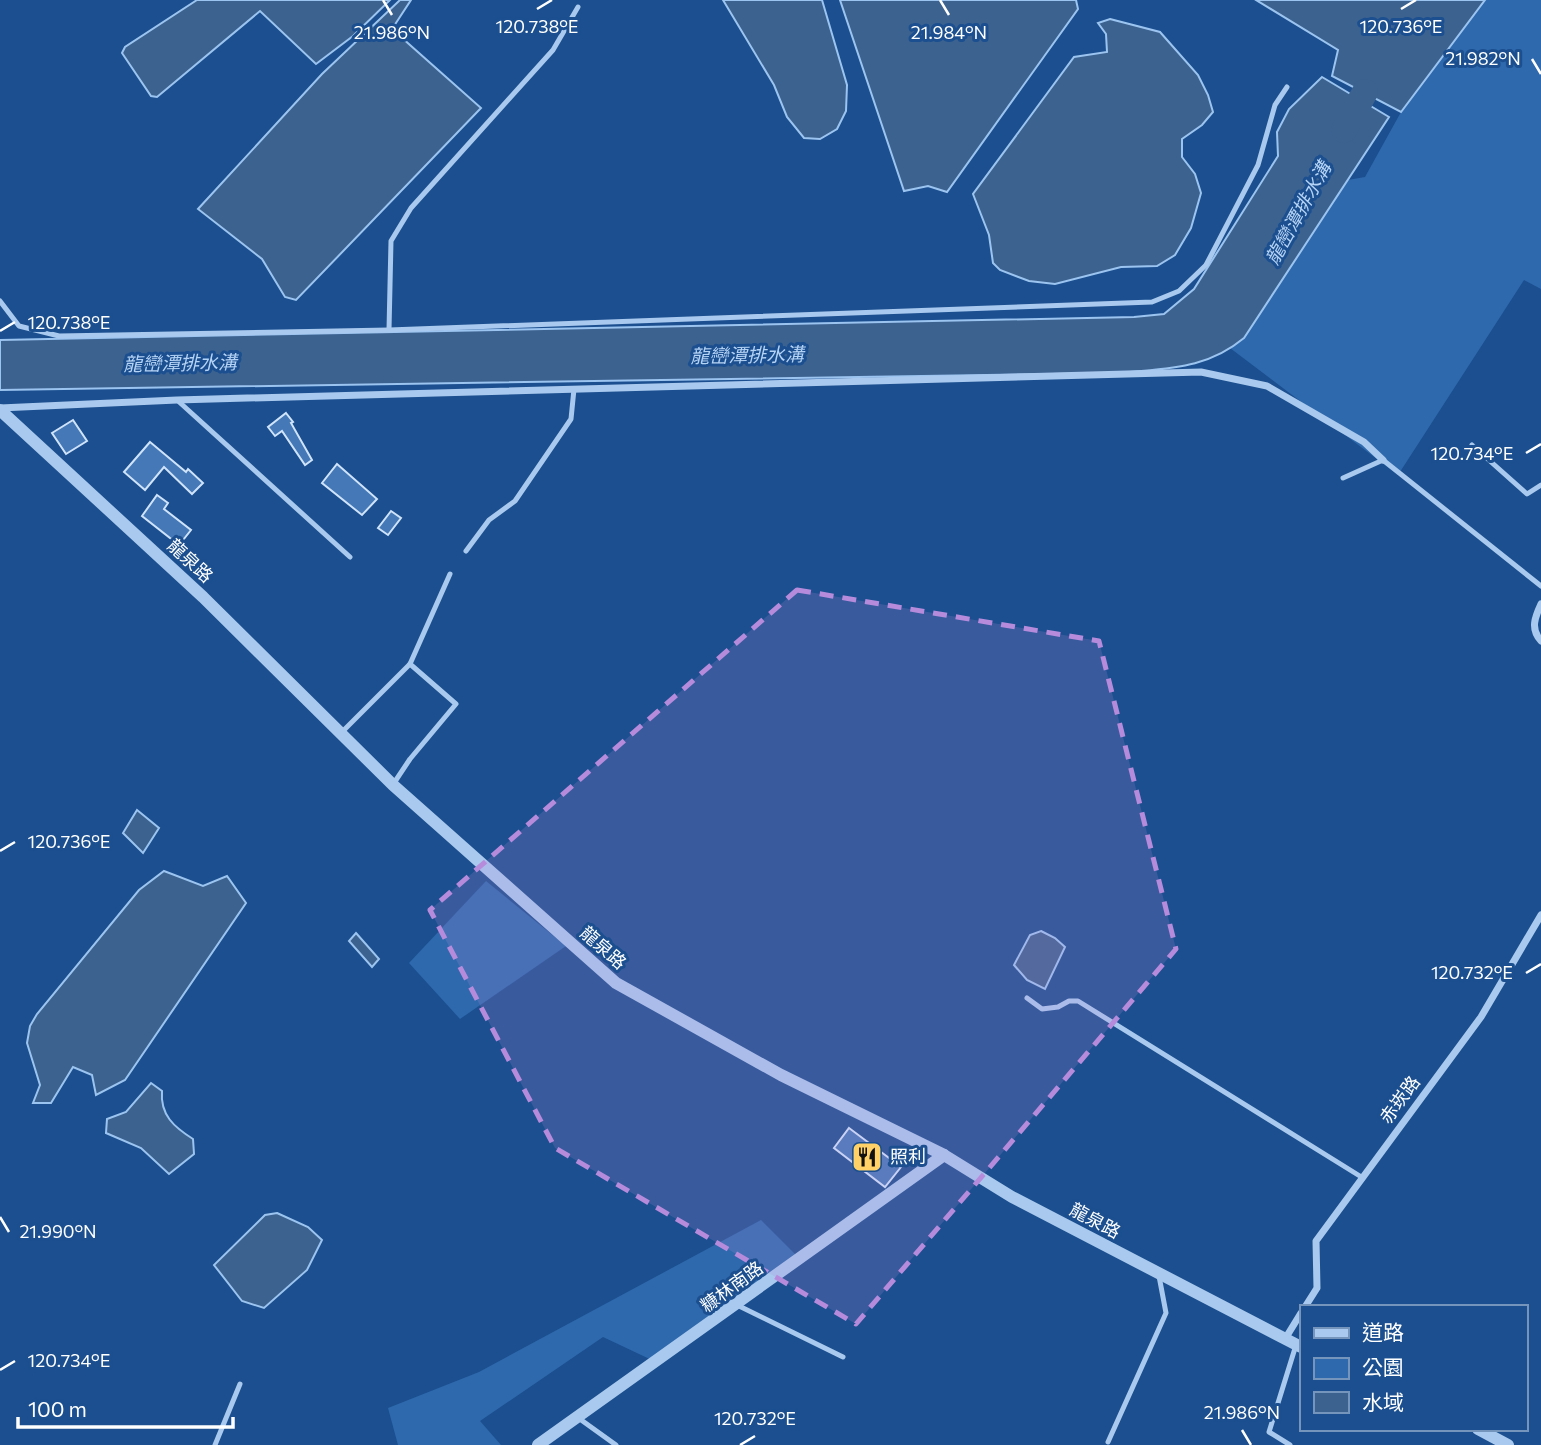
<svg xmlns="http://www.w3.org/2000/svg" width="1541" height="1445" font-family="Commissioner,'Noto Sans TC',sans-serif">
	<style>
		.green { fill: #2e69ad }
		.water { fill: #3c6290; stroke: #9cc4f0; stroke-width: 2 }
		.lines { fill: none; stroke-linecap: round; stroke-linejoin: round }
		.river { stroke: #3c6290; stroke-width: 26 }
		.building { fill: #4478b7; stroke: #cfe3fa; stroke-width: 2 }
		.service { stroke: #a9c9ee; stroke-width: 5 }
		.minor { stroke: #a9c9ee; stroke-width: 7 }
		.tertiary { stroke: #a9c9ee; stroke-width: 12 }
		.marked { fill: #b68bdc; fill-opacity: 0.2; stroke: #b68bdc; stroke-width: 5; stroke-dasharray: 14 9; stroke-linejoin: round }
		.ticks { fill: none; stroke: #fff; stroke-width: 2.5 }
		.labels { text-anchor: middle; stroke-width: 6; stroke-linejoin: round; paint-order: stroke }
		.street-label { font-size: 18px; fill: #fff; stroke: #1b4f8f }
		.poi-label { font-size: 18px; fill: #fff; stroke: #1b4f8f; text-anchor: start }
		.water-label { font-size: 19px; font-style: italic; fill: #b5d3f5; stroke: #1b4f8f }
		.ticks-label { font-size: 18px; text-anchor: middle; fill: #fff; stroke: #1b4f8f; stroke-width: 6; stroke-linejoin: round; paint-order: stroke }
	</style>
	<rect width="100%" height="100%" fill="#1b4f8f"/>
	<g class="green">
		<polygon points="1485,0 1541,0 1541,289 1524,280 1398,475 1226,345 1336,182 1365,177 1401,112"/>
		<polygon points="486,881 566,946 460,1019 409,963"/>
		<polygon points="761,1220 800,1259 656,1362 603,1337 480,1421 501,1445 398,1445 388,1408 479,1372"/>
	</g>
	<g class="water">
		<polygon points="197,0 390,0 353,36 316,64 260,11 157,97 151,96 122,53 125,47"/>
		<polygon points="400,0 411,0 392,29 481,108 296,300 285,297 262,259 198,209 322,74"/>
		<polygon points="723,0 822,0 847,85 846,111 837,129 820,139 804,138 787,117 774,85"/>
		<polygon points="840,0 1076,0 1078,9 947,192 928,186 904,191"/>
		<polygon points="1256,0 1485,0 1401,112 1332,76 1338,50"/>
		<polygon points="1110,19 1160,32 1198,75 1208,95 1213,112 1202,125 1182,139 1182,157 1195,174 1201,193 1191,228 1175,255 1157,266 1121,267 1055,284 1029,281 1000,270 993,263 989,235 973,194 1074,57 1107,52 1106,34 1098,23"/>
		<path d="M1322,77L1389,117L1244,338C1207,369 1168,368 1122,373L0,390V340L1134,317L1164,314L1194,289L1278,156L1277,132L1289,109Z"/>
		<polygon points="137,810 159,828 143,853 123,833"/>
		<polygon points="164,871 203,886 227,876 246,903 125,1080 96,1095 92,1075 73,1067 51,1103 33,1103 40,1085 27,1043 30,1026 37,1014 139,890"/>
		<polygon points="1041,931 1055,938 1065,947 1045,989 1027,980 1014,965 1030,935"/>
		<polygon points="356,933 379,959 372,967 349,941"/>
		<path d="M151,1083L162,1091C160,1115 174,1127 193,1139L194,1154L169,1174L141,1148L106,1133L107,1119L126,1112Z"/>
		<polygon points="277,1213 308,1227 322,1240 307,1270 264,1308 242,1301 214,1265 265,1215"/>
	</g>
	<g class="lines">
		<polyline class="river" points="1344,130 1365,92"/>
	</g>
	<g class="building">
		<polygon points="286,413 293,422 291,423 312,460 305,465 282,431 275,436 268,427"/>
		<polygon points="73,420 87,441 66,454 52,433"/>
		<polygon points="150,442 186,472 188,469 203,483 192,494 164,467 145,490 124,472"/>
		<polygon points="337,464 377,499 362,515 322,483"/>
		<polygon points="157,495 168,503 164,509 191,530 179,545 142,516"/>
		<polygon points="391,511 401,518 388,535 378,528"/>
		<polygon points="849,1128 901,1167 885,1187 834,1148"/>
	</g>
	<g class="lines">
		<g class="service">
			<polyline points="0,301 19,326 59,336 389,330 1152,302 1179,291 1206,265 1258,165 1275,105 1287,87"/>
			<polyline points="389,330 391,241 411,208 553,50 578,7"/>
			<polyline points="177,400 350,557"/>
			<polyline points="1472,445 1527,494 1541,485"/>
			<polyline points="1343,478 1383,460 1541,586"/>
			<polyline points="466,551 489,520 515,501 571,419 574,389"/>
			<polyline points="341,733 410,664 450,574"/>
			<polyline points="394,783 410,759 456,704 410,664"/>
			<polyline points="1027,998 1042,1009 1058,1007 1069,1001 1078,1001 1363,1178"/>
			<polyline points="737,1305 843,1357"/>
			<polyline points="577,1417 616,1445"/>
			<polyline points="1108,1442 1166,1313 1159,1276"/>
			<polyline points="215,1445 240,1384"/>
			<polyline points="1290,1445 1269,1432 1296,1345"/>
		</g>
		<g class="minor">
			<polyline points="0,408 177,400 1201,372 1267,386 1364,442 1383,460"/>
			<path d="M1541,604C1535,617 1530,629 1541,641"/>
			<polyline points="1305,1307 1317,1288 1316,1241 1481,1017 1541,915"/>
			<polyline points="1285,1339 1301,1313"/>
		</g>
		<g class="tertiary">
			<polyline points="0,410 203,597 393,785 616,983 781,1075 944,1155 1012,1197 1301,1347"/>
			<polyline points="1478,1429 1508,1445"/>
			<polyline points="538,1445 944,1155"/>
		</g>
	</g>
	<path class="marked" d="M797,590L1099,641L1176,949L856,1324L555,1148L430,910Z"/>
	<path class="ticks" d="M383,0L392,15M940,0L949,15M537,9L552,0M1401,9L1416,0M1532,59L1541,74M0,331L15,322M1526,453L1541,444M0,851L15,842M1526,973L1541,964M0,1217L9,1232M0,1370L15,1361M1242,1430L1251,1445M740,1445L755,1436"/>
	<defs>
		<g id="restaurant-square" transform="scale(1.575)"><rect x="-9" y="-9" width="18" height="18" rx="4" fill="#ffd166" stroke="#1b4f8f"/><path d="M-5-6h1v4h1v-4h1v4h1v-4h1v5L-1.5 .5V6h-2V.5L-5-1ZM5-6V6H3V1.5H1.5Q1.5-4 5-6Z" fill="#111"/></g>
	</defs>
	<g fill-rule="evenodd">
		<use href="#restaurant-square" x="867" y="1157"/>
	</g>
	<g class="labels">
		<g class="street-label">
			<text transform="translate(190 561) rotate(43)" y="6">龍泉路</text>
			<text transform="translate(603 948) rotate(41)" y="6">龍泉路</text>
			<text transform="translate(1400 1100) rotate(-54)" y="6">赤崁路</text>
			<text transform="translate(1095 1221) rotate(28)" y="6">龍泉路</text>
			<text transform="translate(732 1287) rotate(-36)" y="6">糠林南路</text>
		</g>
		<g class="poi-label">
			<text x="890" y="1163">照利</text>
		</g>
		<g class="water-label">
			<text transform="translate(1298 213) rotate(-61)" y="7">龍巒潭排水溝</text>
			<text transform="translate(747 355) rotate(-1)" y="7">龍巒潭排水溝</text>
			<text transform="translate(180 363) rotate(-1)" y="7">龍巒潭排水溝</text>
		</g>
	</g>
	<g class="ticks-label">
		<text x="537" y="33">120.738°E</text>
		<text x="1401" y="33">120.736°E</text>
		<text x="392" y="39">21.986°N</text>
		<text x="949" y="39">21.984°N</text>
		<text x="1483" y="65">21.982°N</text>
		<text x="69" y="329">120.738°E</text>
		<text x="1472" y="460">120.734°E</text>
		<text x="69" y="848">120.736°E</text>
		<text x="1472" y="979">120.732°E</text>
		<text x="58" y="1238">21.990°N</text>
		<text x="69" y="1367">120.734°E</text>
		<text x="1242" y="1419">21.986°N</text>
		<text x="755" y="1425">120.732°E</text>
	</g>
	<rect x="1300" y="1305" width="228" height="126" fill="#1b4f8f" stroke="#7695bc" stroke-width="2"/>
	<rect x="1314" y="1328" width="35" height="10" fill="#a9c9ee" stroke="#7695bc" stroke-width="2"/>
	<text x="1362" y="1340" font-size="21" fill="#ffffff">道路</text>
	<rect x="1314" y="1358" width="35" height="21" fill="#2e69ad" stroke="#7695bc" stroke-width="2"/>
	<text x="1362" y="1375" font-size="21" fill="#ffffff">公園</text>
	<rect x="1314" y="1392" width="35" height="21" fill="#3c6290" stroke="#7695bc" stroke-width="2"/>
	<text x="1362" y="1410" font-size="21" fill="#ffffff">水域</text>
	<path d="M18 1417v10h215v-10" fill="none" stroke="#ffffff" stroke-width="3.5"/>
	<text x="28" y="1417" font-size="21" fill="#ffffff" stroke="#1b4f8f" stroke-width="5" paint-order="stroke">100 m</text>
</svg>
